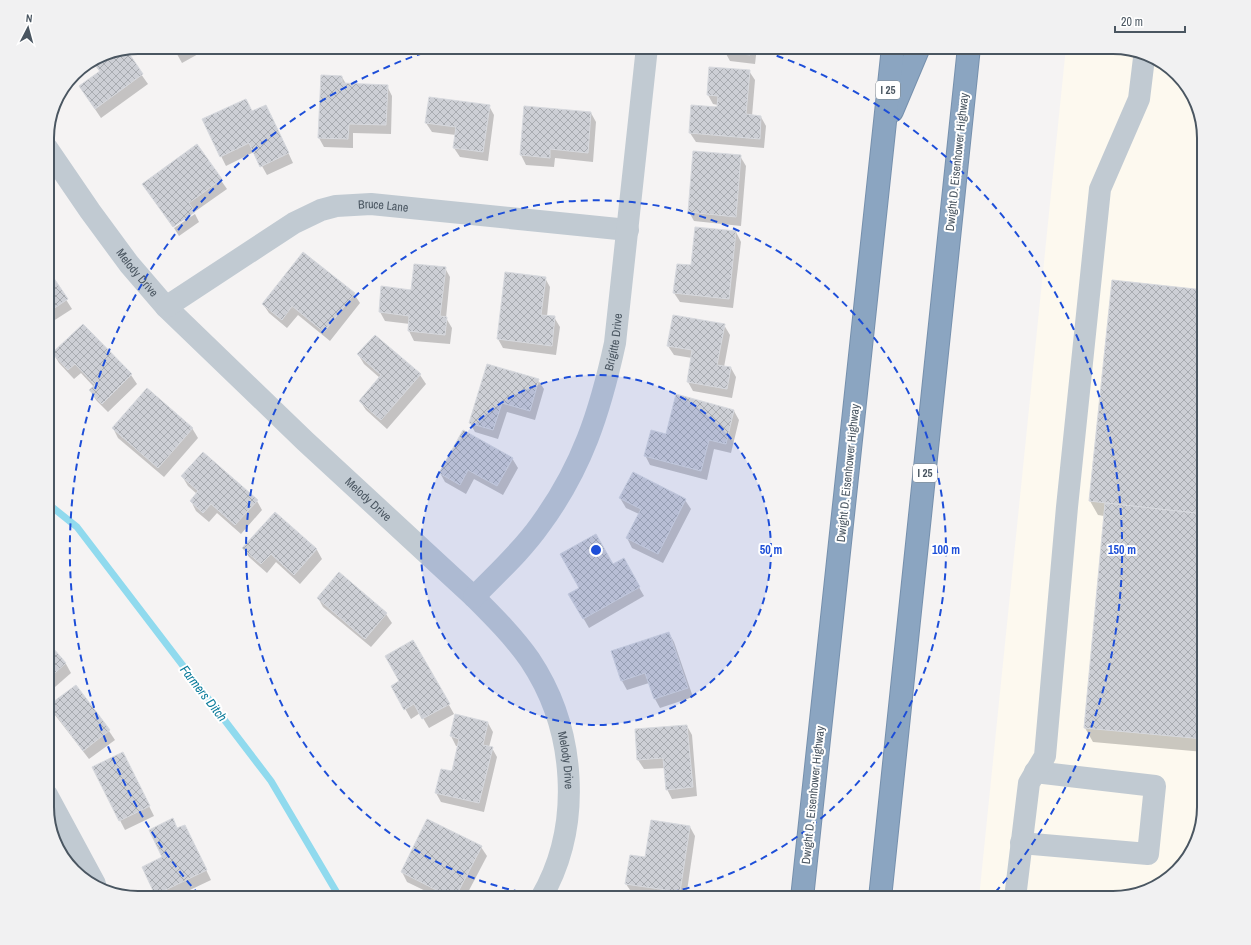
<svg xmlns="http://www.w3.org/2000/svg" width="1251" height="945" font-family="'Archivo Narrow',sans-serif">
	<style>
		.commercial { fill: #fdf9ef }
		.shadow { fill: #0003 }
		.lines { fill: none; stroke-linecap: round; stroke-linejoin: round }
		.stream { stroke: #90daee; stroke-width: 7 }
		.building { fill: url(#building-cross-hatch); stroke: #d7d9de }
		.highway-casing { stroke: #7690ad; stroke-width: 24 }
		.minor { stroke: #c1cad2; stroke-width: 22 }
		.highway { stroke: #8ba5c1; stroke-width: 22 }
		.ring { fill: none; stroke: #1d4ed8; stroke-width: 2; stroke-dasharray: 7 5 }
		.labels { text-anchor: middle; stroke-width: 4; stroke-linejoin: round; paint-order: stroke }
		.shield { fill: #fff; stroke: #808990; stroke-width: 1 }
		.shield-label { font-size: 11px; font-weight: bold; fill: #4a5661 }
		.street-label { font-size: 12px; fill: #4a5661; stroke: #fff }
		.water-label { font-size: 13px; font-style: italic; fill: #0c7c9b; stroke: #fff }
		.rim { fill: none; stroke: #4a5661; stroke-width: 2 }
		.centre { fill: #1d4ed8; stroke: #fff; stroke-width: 2 }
		.ring-label { font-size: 12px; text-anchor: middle; font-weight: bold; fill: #1d4ed8; stroke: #fff; stroke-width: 4; stroke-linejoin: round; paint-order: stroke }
	</style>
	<defs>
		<pattern id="building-cross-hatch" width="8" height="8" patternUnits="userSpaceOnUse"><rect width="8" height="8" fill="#cdcfd5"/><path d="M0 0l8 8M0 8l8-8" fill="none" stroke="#a8abb0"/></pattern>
	</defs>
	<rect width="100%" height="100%" fill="#f5f3f3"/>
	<polygon class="commercial" points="1066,47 1114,47 1169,66 1195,98 1204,137 1204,808 1185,863 1153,889 1113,898 979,898"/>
	<g class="shadow">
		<polygon points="173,47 209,47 209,48 182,63"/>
		<polygon points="226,47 236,47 227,49"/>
		<polygon points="557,47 586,47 586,54 559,51"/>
		<polygon points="725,47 757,47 755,64 730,61 725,52"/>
		<polygon points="124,50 148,84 101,118 80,87 100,72 92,61 103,54"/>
		<polygon points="710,68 749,71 755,80 752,116 761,117 766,126 764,148 696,142 690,133 692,106 718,108 718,105 713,104 708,95"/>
		<polygon points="342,77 346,84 387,86 392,96 391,134 353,133 353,148 324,147 319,138"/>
		<polygon points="489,106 494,115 488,161 460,157 454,148 456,135 432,132 426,123"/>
		<polygon points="525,107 591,113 596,122 593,162 555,158 554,167 526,165 521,155"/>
		<polygon points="252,112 271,115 293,163 267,175 254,152 226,166 221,156"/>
		<polygon points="197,146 227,189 173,227 143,184"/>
		<polygon points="740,156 746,166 741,226 694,221 689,212"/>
		<polygon points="195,214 199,222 179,236 174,228"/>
		<polygon points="736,232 741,242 733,308 680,302 674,293 692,266"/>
		<polygon points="304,254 354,294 360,303 330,341 298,315 287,328 269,313 263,304"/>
		<polygon points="445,268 450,277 446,318 452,328 450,344 414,341 409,331 410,324 385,321 380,312"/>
		<polygon points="47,270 72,309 47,325"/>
		<polygon points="545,278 550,287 547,316 554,317 560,327 556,355 503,348 498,339"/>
		<polygon points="1204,291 1204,752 1093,742 1085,728 1104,516 1098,515 1090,501"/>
		<polygon points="83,325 131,375 137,384 108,412 96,400 90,390 94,387 81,373 74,379 59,363 53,353"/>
		<polygon points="724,325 730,335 724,367 731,368 736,377 732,398 693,391 688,382 692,358 674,355 668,346"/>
		<polygon points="375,336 420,375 426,384 387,429 366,410 360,401 380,378 364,364 358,354"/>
		<polygon points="538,380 544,389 535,420 507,412 498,439 475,432 470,423"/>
		<polygon points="734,411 739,420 731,453 714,449 707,480 650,465 645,455 667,435"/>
		<polygon points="113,428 192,428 198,438 164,477 118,438"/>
		<polygon points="512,458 518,468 503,495 474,479 466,494 445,482 440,473"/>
		<polygon points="182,476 257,501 262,510 241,534 217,513 209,522 196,511 191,501 197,494 188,486"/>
		<polygon points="620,498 685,500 691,509 663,563 632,548 627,538 639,514 626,508"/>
		<polygon points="275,513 317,550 322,559 300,584 276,562 267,573 249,557 243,548"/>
		<polygon points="623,560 644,596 589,628 570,595"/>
		<polygon points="318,598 386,614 392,623 371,647 323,607"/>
		<polygon points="669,633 674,642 693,697 660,708 655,699 649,683 627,690 622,681 612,652"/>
		<polygon points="413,641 454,714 429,728 420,713 411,719 392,686 400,681"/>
		<polygon points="47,643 66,664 71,673 47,694"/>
		<polygon points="76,686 109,731 115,740 89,759 55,715 50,705"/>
		<polygon points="488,723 493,732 489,747 492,748 497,757 484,812 441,802 436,793 452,772 458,746 456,746 451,736"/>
		<polygon points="687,726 692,735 697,796 672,799 667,789 665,768 644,769 638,760 636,730"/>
		<polygon points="127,762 154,816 125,830 93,768"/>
		<polygon points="690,827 695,836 686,898 664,898 632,893 626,884 646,858"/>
		<polygon points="178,829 189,835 211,880 173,898 158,898 156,894 163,858"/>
		<polygon points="481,847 487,856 465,898 440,898 407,882 402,872"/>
	</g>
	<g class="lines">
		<polyline class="stream" points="47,503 77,527 271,781 340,898"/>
	</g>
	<g class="building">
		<polygon points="172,47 190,47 176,54"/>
		<polygon points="724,47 751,47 750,55 724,52"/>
		<polygon points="126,49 143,74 95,109 79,86 100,71 92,61 103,54"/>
		<polygon points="709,67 750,70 746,114 761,116 760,139 689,133 691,105 717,107 718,96 707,95"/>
		<polygon points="321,75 342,76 342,83 388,85 386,125 349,124 348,139 318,138"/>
		<polygon points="429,97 490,105 483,152 453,148 456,127 425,123"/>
		<polygon points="246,99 252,111 266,105 289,153 260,167 249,143 220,157 202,119"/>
		<polygon points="524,106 591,112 588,153 550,149 550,158 520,155"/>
		<polygon points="197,144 222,179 189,203 195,212 173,227 142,184"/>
		<polygon points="693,151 741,155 736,217 688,212"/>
		<polygon points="695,227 736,231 729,299 673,293 677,264 691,265"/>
		<polygon points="303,252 355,293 324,332 292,306 282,320 262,304"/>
		<polygon points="414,264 446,267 440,316 447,317 445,335 408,331 409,316 379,312 381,286 411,290"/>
		<polygon points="47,268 68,299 47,313"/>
		<polygon points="505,272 546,277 541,315 555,316 552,346 497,339"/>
		<polygon points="1112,280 1204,290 1204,514 1089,501"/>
		<polygon points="673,315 725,324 717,365 731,367 727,389 687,382 692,350 667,346"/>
		<polygon points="83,324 132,374 102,404 89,390 95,385 75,364 68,370 52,353"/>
		<polygon points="375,335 421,374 381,420 359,401 381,375 357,354"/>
		<polygon points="487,364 539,379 530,411 502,403 493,430 469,423"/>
		<polygon points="147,388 193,428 158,468 112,428"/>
		<polygon points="676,394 734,410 726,444 709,440 701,471 644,456 651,430 666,434"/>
		<polygon points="463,430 513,458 497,486 468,470 460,485 439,473"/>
		<polygon points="203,452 258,500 235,525 211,504 203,513 190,501 198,491 181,476"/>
		<polygon points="633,472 686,499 658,554 626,538 641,509 619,498"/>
		<polygon points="1105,503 1204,514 1204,739 1084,728"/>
		<polygon points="275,512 317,549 294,575 271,554 261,564 242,548"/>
		<polygon points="596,534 613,564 624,558 640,587 583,619 568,594 579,588 560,554"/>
		<polygon points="339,572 387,613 365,639 317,598"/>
		<polygon points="669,632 688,688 654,699 645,673 621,681 611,651"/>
		<polygon points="413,640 450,704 422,719 414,704 404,710 391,686 399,681 385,656"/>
		<polygon points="47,641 66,663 47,680"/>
		<polygon points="76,685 110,730 83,751 49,705"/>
		<polygon points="455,714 488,722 483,745 493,747 479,803 435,793 441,769 452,771 459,739 450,736"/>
		<polygon points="687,725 693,787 666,790 663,758 637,760 635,729"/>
		<polygon points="123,752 150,806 119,821 92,767"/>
		<polygon points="173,818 177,828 185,825 207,870 155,895 142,867 162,857 149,830"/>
		<polygon points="427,819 482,846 455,898 452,898 401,872"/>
		<polygon points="651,820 690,826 680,892 625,884 630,855 645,857"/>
	</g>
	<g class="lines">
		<g class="highway-casing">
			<g id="highway">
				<polyline points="892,111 919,47"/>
				<polyline points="802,898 893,47"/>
				<polyline points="880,898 969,47"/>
			</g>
		</g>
		<g class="minor">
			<path id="s1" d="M47,148L90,211L129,264L166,307L305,441L474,597C494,617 514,637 530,660C576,729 583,826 541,898"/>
			<path id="s2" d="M166,307L294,223L321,210L336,206L371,204L628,230"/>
			<path id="s3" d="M474,597C496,574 521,552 540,525C582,468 600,412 615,343L647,47"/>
			<polyline points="47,795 95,884"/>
			<polyline points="1021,843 1148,854 1155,786 1035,772"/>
			<polyline points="1015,898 1029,783 1045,756 1067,507 1100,189 1139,99 1144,58"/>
		</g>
		<use href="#highway" class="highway"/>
	</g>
	<circle cx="596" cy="550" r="175" fill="#1d4ed8" fill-opacity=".12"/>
	<g class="ring">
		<circle cx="596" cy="550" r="175"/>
		<path d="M556 898A350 350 0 1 1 636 898"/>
		<path d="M199 895A526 526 0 0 1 438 48M754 48A526 526 0 0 1 993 895"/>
	</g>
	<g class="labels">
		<g class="shield">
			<rect x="876" y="81" width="24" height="18" rx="3"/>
			<rect x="913" y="464" width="24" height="18" rx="3"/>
		</g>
		<g class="shield-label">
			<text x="888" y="94">I 25</text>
			<text x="925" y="477">I 25</text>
		</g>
		<g class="street-label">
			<text transform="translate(957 162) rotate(-84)" y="4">Dwight D. Eisenhower Highway</text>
			<text dy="4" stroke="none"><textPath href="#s2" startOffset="246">Bruce Lane</textPath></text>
			<text dy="4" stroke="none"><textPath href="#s1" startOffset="154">Melody Drive</textPath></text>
			<text dy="4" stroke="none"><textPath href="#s3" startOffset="297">Brigitte Drive</textPath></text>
			<text transform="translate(848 473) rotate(-84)" y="4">Dwight D. Eisenhower Highway</text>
			<text dy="4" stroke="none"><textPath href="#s1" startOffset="478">Melody Drive</textPath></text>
			<text dy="4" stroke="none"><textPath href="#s1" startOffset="814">Melody Drive</textPath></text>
			<text transform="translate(813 795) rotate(-84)" y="4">Dwight D. Eisenhower Highway</text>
		</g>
		<g class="water-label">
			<text transform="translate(204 693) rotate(52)" y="5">Farmers Ditch</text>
		</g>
	</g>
	<path d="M0 0H1251V945H0ZM138 54H1113A84 84 0 0 1 1197 138V807A84 84 0 0 1 1113 891H138A84 84 0 0 1 54 807V138A84 84 0 0 1 138 54Z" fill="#f1f1f2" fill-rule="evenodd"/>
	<path class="rim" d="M138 54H1113A84 84 0 0 1 1197 138V807A84 84 0 0 1 1113 891H138A84 84 0 0 1 54 807V138A84 84 0 0 1 138 54Z"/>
	<circle cx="596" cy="550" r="6" class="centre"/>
	<g class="ring-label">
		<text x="771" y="554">50 m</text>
		<text x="946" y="554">100 m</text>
		<text x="1122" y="554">150 m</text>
	</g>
	<g transform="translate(28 28) rotate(6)" stroke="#ffffff" stroke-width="3" paint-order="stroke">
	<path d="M0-3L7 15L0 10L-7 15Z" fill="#4a5661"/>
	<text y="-6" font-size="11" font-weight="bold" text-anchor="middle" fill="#4a5661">N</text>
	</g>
	<path d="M1115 26v6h70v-6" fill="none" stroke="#4a5661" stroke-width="2"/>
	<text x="1121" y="26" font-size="12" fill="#4a5661" stroke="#ffffff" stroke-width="3" paint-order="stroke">20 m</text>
</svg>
